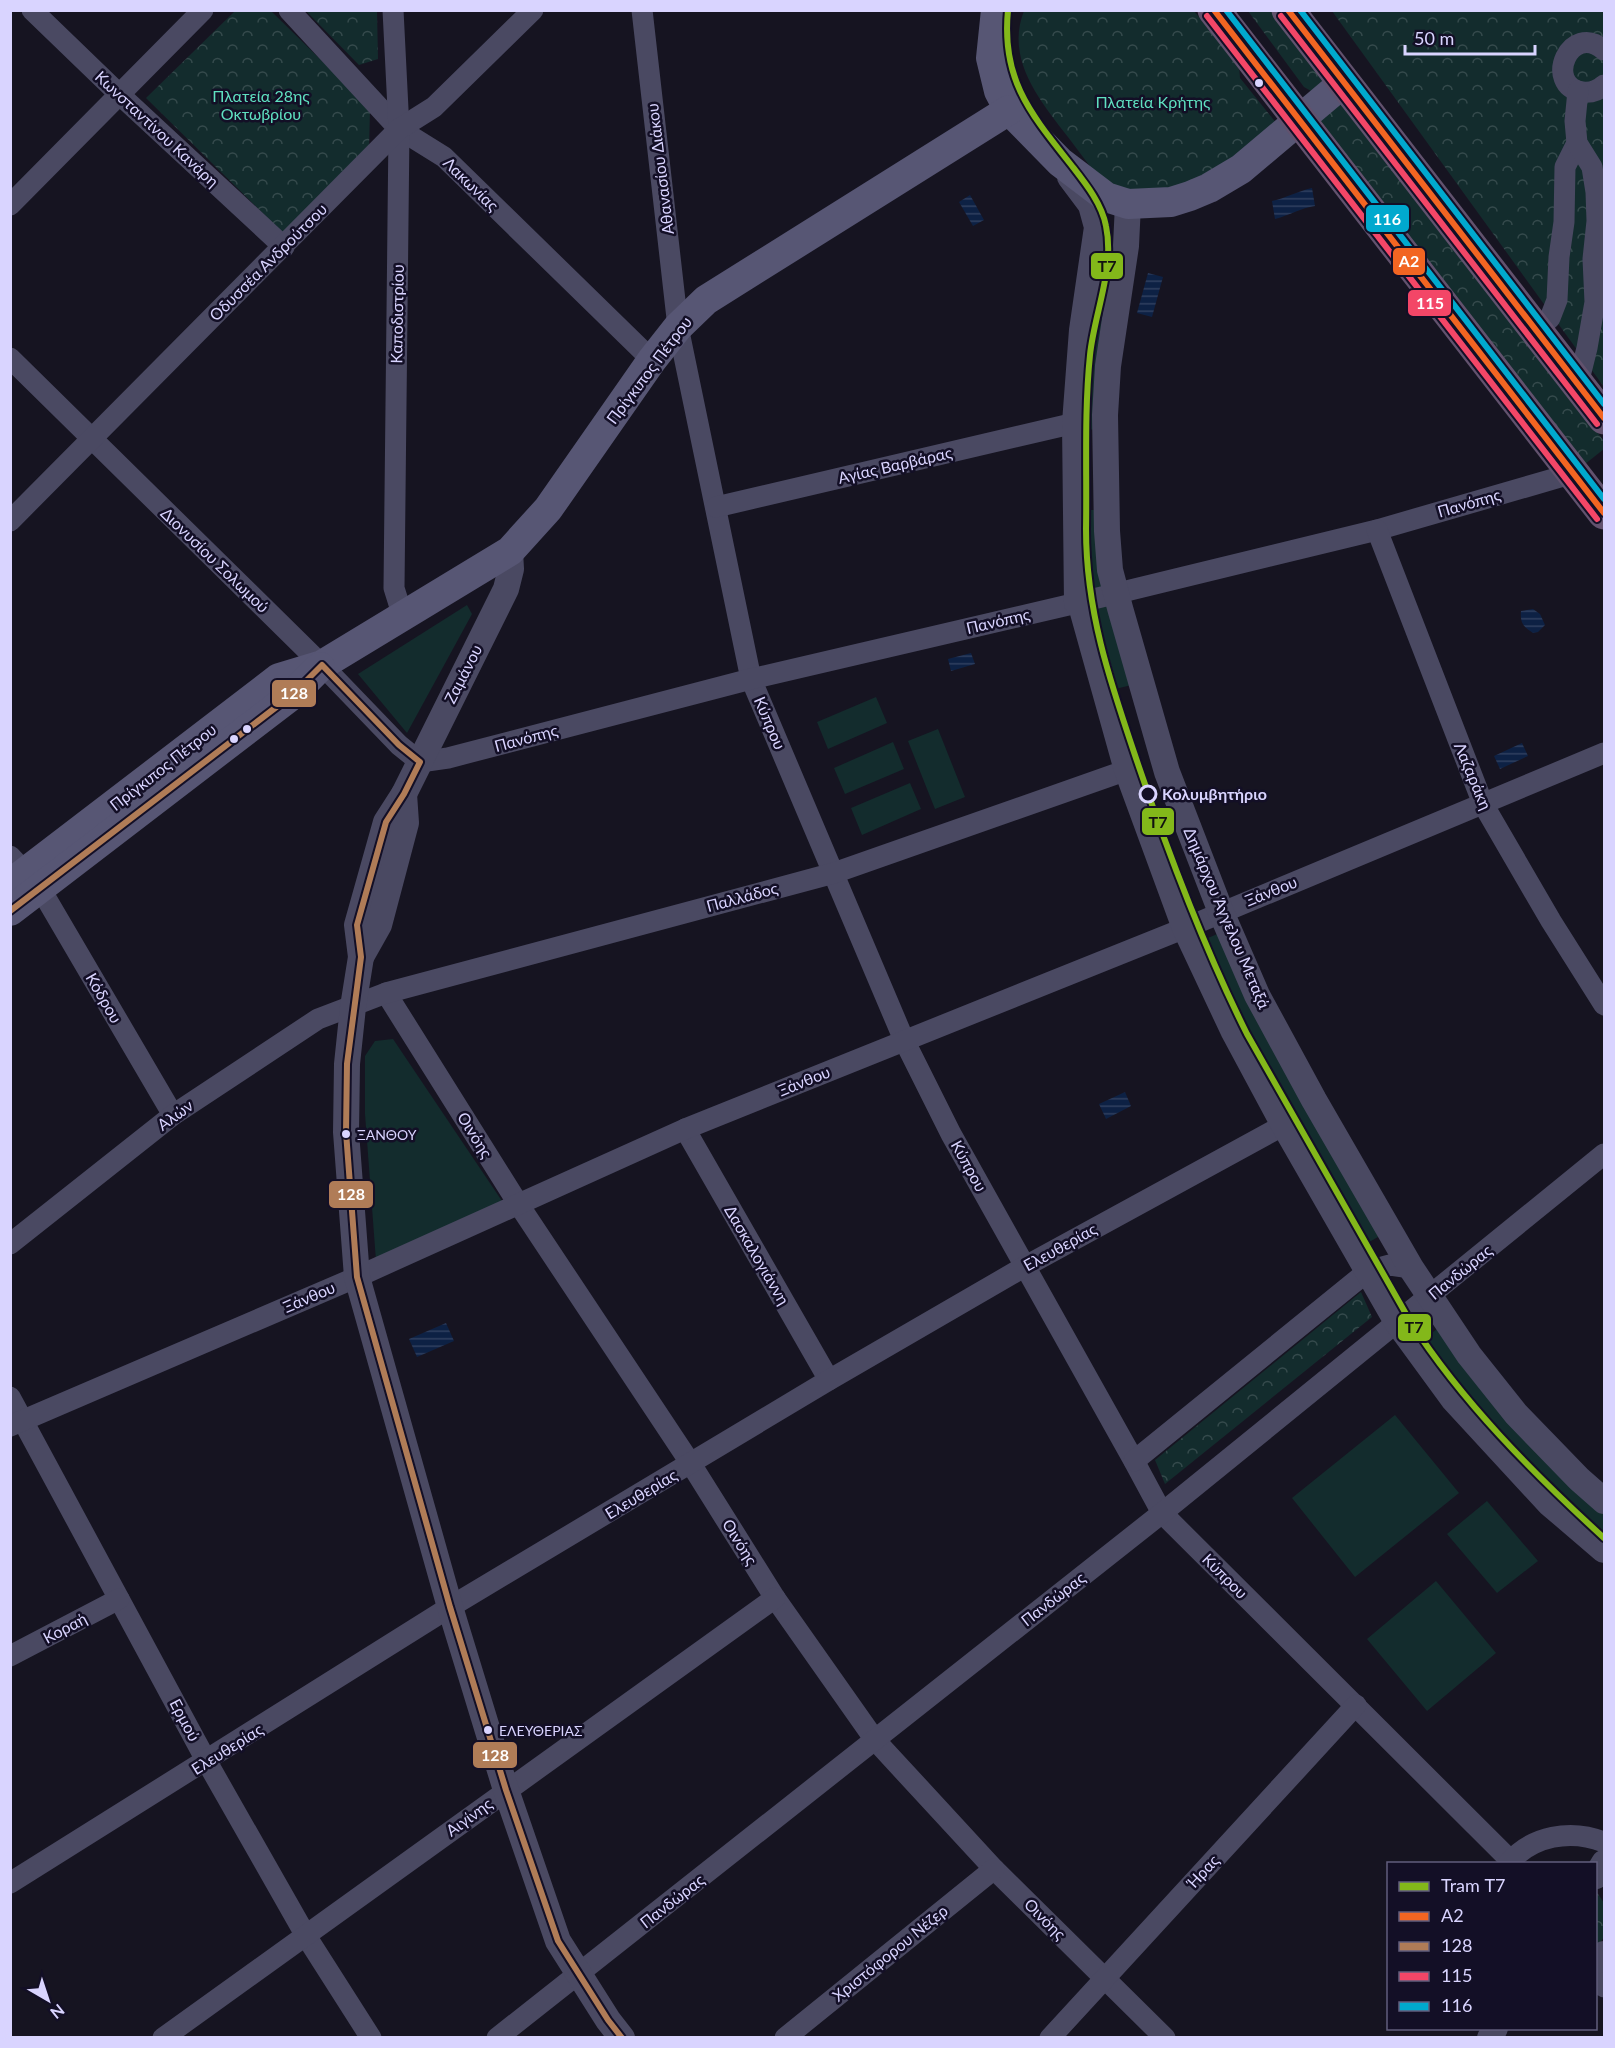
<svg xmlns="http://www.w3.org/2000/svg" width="1615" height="2048" font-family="Lato,sans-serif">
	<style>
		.grass { fill: #132c2d }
		.forest { fill: url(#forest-crowns) }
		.water { fill: url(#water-rules) }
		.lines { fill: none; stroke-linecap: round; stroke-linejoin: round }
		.minor { stroke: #4a4962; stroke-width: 21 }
		.tertiary { stroke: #4a4962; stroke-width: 26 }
		.secondary { stroke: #575674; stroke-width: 30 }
		.trunk { stroke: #62526e; stroke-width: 33 }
		.bus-1-casing { stroke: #130f26; stroke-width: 10 }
		.bus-2-casing { stroke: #130f26; stroke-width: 10 }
		.bus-3-casing { stroke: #130f26; stroke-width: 10 }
		.bus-4-casing { stroke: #130f26; stroke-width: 10 }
		.bus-1 { stroke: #f26522; stroke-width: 6 }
		.bus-2 { stroke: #b07c57; stroke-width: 6 }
		.bus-3 { stroke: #f34667; stroke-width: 6 }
		.bus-4 { stroke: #00a9ce; stroke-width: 6 }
		.tram-1-casing { stroke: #130f26; stroke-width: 10 }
		.tram-1 { stroke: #83b81a; stroke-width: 6 }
		.bus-dot { fill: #d9d4ff; stroke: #130f26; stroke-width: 2 }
		.stop-dot { fill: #130f26; stroke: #d9d4ff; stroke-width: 3 }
		.labels { text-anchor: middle; stroke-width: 5; stroke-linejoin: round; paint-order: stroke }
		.bus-label { font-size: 14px; fill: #d9d4ff; stroke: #130f26; text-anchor: start }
		.park-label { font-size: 16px; fill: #5fe0c0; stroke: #130f26 }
		.street-label { font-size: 16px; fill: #d9d4ff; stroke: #130f26 }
		.stop-label { font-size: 16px; font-weight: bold; fill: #d9d4ff; stroke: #130f26; text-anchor: start }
		.line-badge { stroke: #130f26; stroke-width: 2 }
		.badge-label { font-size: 16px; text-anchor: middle; font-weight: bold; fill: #fff }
		.pale-badge-label { font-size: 16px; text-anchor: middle; font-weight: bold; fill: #111 }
	</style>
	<defs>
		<pattern id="forest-crowns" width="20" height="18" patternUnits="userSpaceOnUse" patternTransform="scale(1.5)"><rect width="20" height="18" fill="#132c2d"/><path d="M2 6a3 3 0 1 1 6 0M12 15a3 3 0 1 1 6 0" fill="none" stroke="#354a4c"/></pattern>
		<pattern id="water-rules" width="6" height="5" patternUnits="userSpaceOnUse" patternTransform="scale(1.5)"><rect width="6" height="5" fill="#0d2144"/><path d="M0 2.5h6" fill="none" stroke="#304060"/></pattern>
	</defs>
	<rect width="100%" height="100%" fill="#161421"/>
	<g class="grass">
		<polygon points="1100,278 1117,282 1100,429 1084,430"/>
		<polygon points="1083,510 1101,510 1108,587 1087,593"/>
		<polygon points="467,605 472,614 407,733 358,674"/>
		<polygon points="1095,606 1108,606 1136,684 1111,690"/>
		<polygon points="876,697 887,723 828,749 817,722"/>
		<polygon points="1120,697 1156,805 1191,896 1184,899 1114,699"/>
		<polygon points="938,729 965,797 935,809 908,741"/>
		<polygon points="893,742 904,769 845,794 834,768"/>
		<polygon points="910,783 921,809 862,835 851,808"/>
		<polygon points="1222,932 1385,1233 1364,1245 1280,1102 1201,941"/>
		<polygon points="393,1039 504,1204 376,1261 365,1114 365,1056 375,1041"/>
		<polygon points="1441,1326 1604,1510 1604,1542 1569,1512 1420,1342"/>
		<polygon points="1395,1415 1459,1493 1355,1577 1292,1498"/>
		<polygon points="1487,1501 1538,1561 1497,1593 1447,1534"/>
		<polygon points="1436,1581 1496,1653 1427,1711 1367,1639"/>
	</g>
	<g class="forest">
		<polygon points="235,11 271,11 370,108 369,150 284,234 146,98"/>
		<polygon points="306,11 377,11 378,59 359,65"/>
		<path d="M1024,11H1194L1239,66L1240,78L1277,124L1240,157L1181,192L1110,193C1096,174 1082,156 1068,137C1040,101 1005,59 1024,11Z"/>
		<polygon points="1248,11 1274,11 1320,69 1323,84 1311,91 1304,87"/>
		<polygon points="1332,11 1604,11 1604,387"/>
		<polygon points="1338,99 1604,441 1604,449 1585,464 1314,117"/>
		<polygon points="1361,1292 1372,1317 1165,1484 1155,1460"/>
		<polygon points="1596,1891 1604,1903 1604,1937 1596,1949"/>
	</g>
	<g class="water">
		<path d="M1312,188L1315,206C1301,208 1290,215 1275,219L1272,201C1286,198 1298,191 1312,188Z"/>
		<polygon points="970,195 984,220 973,226 959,202"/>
		<polygon points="1148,273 1163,277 1152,317 1137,313"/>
		<path d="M1533,609L1540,614L1545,625L1538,632L1533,633C1523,627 1520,622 1521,611Z"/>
		<polygon points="971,653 975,664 951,671 948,659"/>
		<polygon points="1522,743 1528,756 1500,769 1494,756"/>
		<polygon points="1125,1092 1131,1106 1106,1119 1099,1104"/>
		<polygon points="446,1323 454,1341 417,1357 409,1339"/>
	</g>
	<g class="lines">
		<g class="minor">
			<polyline points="32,10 119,94 284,247"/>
			<polyline points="289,10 399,129 444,157 652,360"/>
			<polyline points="393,10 399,129 394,588 403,617"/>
			<polyline points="642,10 678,327 751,679 904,1040 951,1134 1134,1461 1162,1513 1514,1864"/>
			<path d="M1604,50C1570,21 1543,85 1582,92C1591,93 1598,91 1604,85"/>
			<polyline points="10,205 203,10"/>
			<polyline points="1536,331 1550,318 1557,300 1559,257 1564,222 1565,167 1577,143"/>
			<polyline points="10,358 322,665 399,745 420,762 448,758 751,679 1077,603 1377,530 1574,473"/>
			<polyline points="1578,384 1587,348 1595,302 1593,259 1597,221 1596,192 1592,167 1577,143 1575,121 1578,91"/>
			<polyline points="716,507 1075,423"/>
			<polyline points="10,521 399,129 434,107 533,10"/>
			<polyline points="1377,530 1483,804 1551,921 1604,1005"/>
			<polyline points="10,856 40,888 173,1115"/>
			<polyline points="386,993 519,1205 691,1464 775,1598 875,1740 994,1869 1165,2038"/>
			<polyline points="685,1129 829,1380"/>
			<polyline points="10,1244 173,1115 318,1019 386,993 834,873 1127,770"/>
			<polyline points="10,1397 207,1762 306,1936 371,2038"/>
			<polyline points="10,1426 357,1277 685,1129 1185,928 1604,753"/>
			<polyline points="1134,1461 1368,1271 1390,1265 1411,1268"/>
			<polyline points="10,1656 119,1599"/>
			<path d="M1508,1864C1532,1835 1571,1829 1604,1842"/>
			<polyline points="10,1883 450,1607 829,1380 1024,1267 1284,1125"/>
			<polyline points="1596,1972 1604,1987"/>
			<polyline points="163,2038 775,1598"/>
			<polyline points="497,2038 1162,1513 1604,1154"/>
			<polyline points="785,2038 994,1869"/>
			<polyline points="1050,2038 1356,1705"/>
		</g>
		<g class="tertiary">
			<polyline points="1070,177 1091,205 1097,227 1082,330 1075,423 1077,603 1082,609 1127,770 1185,928 1233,1030 1284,1125 1397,1322 1454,1400 1549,1503 1604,1550"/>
			<polyline points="1128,204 1126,246 1108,366 1105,415 1107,531 1110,570 1120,608 1167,772 1221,912 1257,995 1314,1100 1411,1268 1469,1355 1516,1414 1579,1479 1604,1501"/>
			<polyline points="510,551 511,569 506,589 404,794 386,822 357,925 361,957 353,1007 347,1064 346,1132 357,1277 450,1607 506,1790 558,1941 608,2020 622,2038"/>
			<polyline points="361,957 379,925 406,823 404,794"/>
			<polyline points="1596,1876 1604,1863"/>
			<polyline points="1596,1961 1604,1954"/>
			<polyline points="1490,2038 1495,2028"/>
		</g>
		<g class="secondary">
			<polyline points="996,10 991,58 999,91 1009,110 1060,162 1106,197 1128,204 1171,202 1190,196 1209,188 1241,169 1343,83"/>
			<polyline points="10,884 279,678 322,665 510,551 548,509 652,360 678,327 706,300 1009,110"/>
			<polyline points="10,911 292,695 320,667"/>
		</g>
		<g class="trunk">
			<polyline points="1214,10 1604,513"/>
			<polyline points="1288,10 1604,418"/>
		</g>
		<g class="bus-1-casing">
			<g id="bus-1">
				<polyline points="1214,10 1604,513"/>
				<polyline points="1288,10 1604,418"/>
			</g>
		</g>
		<g class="bus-2-casing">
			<polyline id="bus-2" points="10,911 292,695 322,665 399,745 420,762 404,794 386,822 357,925 361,957 347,1064 346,1132 357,1277 450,1607 506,1790 558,1941 608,2020 622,2038"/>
		</g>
		<g class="bus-3-casing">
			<g id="bus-3">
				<polyline points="1207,16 1597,519"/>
				<polyline points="1281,16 1597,424"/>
			</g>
		</g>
		<g class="bus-4-casing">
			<g id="bus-4">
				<polyline points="1226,10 1604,499"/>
				<polyline points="1300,10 1604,404"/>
			</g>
		</g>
		<use href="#bus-1" class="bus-1"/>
		<use href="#bus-2" class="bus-2"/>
		<use href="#bus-3" class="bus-3"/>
		<use href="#bus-4" class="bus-4"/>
		<g class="tram-1-casing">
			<path id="tram-1" d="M1008,10C1001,80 1031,114 1072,166C1086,184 1102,204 1106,226C1115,269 1094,314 1090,355C1084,413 1087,472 1086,529C1086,615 1112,687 1139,767C1170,858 1204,948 1247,1034L1410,1321C1463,1403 1532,1472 1604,1538"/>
		</g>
		<use href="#tram-1" class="tram-1"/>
	</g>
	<g class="bus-dot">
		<circle cx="1259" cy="83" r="5"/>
		<circle cx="247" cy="729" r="5"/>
		<circle cx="234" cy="739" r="5"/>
		<circle cx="346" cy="1134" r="5"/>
		<circle cx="488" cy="1730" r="5"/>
	</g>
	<circle class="stop-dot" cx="1148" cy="794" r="8"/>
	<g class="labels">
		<g class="bus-label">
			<text x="357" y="1140">ΞΑΝΘΟΥ</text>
			<text x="499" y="1736">ΕΛΕΥΘΕΡΙΑΣ</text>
		</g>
		<g class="park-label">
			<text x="261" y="102">Πλατεία 28ης<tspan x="261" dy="18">Οκτωβρίου</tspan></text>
			<text x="1153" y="108">Πλατεία Κρήτης</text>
		</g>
		<g class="street-label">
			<text transform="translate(157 129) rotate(43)" y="6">Κωνσταντίνου Κανάρη</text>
			<text transform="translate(660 169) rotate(-97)" y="6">Αθανασίου Διάκου</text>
			<text transform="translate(471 184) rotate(44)" y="6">Λακωνίας</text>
			<text transform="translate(268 262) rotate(-45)" y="6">Οδυσσέα Ανδρούτσου</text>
			<text transform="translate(397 314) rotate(-89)" y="6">Καποδιστρίου</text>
			<text transform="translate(649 370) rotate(-53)" y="6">Πρίγκιπος Πέτρου</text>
			<text transform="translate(895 465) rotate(-13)" y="6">Αγίας Βαρβάρας</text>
			<text transform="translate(1469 503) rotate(-16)" y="6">Πανόπης</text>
			<text transform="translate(215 560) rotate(44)" y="6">Διονυσίου Σολωμού</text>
			<text transform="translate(998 621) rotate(-13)" y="6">Πανόπης</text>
			<text transform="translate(463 674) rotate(-63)" y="6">Ζαμάνου</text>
			<text transform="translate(770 723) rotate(67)" y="6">Κύπρου</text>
			<text transform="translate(526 738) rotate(-15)" y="6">Πανόπης</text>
			<text transform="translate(163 767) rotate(-38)" y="6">Πρίγκιπος Πέτρου</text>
			<text transform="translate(1473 776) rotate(67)" y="6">Λαζαράκη</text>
			<text transform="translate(1271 891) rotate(-22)" y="6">Ξάνθου</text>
			<text transform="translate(742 897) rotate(-15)" y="6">Παλλάδος</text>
			<text transform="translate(1227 918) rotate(67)" y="6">Δημάρχου Άγγελου Μεταξά</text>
			<text transform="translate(104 998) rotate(60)" y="6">Κόδρου</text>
			<text transform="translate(804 1081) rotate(-22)" y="6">Ξάνθου</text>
			<text transform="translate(175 1115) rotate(-36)" y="6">Αλών</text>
			<text transform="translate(475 1135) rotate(58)" y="6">Οινόης</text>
			<text transform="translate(969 1166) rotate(61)" y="6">Κύπρου</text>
			<text transform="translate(1060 1247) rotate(-29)" y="6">Ελευθερίας</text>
			<text transform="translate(757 1255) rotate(60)" y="6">Δασκαλογιάννη</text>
			<text transform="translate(1460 1272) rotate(-39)" y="6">Πανδώρας</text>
			<text transform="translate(309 1297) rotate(-23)" y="6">Ξάνθου</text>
			<text transform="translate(641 1494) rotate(-31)" y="6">Ελευθερίας</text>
			<text transform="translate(740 1542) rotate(58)" y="6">Οινόης</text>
			<text transform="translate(1225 1576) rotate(45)" y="6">Κύπρου</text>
			<text transform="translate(1053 1599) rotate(-38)" y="6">Πανδώρας</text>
			<text transform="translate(65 1628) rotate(-28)" y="6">Κοραή</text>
			<text transform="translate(185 1720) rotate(62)" y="6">Ερμού</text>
			<text transform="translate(227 1749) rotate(-32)" y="6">Ελευθερίας</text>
			<text transform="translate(469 1817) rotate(-36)" y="6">Αιγίνης</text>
			<text transform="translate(1203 1871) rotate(-47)" y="6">Ήρας</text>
			<text transform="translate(672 1901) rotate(-38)" y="6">Πανδώρας</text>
			<text transform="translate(1045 1919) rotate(45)" y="6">Οινόης</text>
			<text transform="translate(890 1953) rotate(-39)" y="6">Χριστόφορου Νέζερ</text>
		</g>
		<g class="stop-label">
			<text x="1162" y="800">Κολυμβητήριο</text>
		</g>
	</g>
	<g class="line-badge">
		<rect x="1365" y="204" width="45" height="29" rx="6" fill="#00a9ce"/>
		<rect x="1392" y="247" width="34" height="29" rx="6" fill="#f26522"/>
		<rect x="1090" y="252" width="34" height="28" rx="6" fill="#83b81a"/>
		<rect x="1407" y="289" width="45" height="28" rx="6" fill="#f34667"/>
		<rect x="271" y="679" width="46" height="29" rx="6" fill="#b07c57"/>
		<rect x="1141" y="807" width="34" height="29" rx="6" fill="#83b81a"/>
		<rect x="328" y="1180" width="46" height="29" rx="6" fill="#b07c57"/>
		<rect x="1397" y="1313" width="35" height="29" rx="6" fill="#83b81a"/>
		<rect x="472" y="1741" width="46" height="28" rx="6" fill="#b07c57"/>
	</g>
	<g class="badge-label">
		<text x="1387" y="225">116</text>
		<text x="1409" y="267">Α2</text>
		<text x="1430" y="309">115</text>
		<text x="294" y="699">128</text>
		<text x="351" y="1200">128</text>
		<text x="495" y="1761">128</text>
	</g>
	<g class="pale-badge-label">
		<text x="1107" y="272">Τ7</text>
		<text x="1158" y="828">Τ7</text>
		<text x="1414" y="1333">Τ7</text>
	</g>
	<rect width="1615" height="2048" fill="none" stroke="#d9d4ff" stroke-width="24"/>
	<rect x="1387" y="1862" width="210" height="168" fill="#130f26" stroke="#625e7d" stroke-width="1.5"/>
	<rect x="1399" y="1882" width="30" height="9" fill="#83b81a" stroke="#625e7d" stroke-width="1.5"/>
	<text x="1441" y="1892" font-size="18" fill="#d9d4ff">Tram Τ7</text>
	<rect x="1399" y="1912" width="30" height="9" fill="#f26522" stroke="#625e7d" stroke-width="1.5"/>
	<text x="1441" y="1922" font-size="18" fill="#d9d4ff">Α2</text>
	<rect x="1399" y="1942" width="30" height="9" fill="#b07c57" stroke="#625e7d" stroke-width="1.5"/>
	<text x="1441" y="1952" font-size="18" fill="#d9d4ff">128</text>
	<rect x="1399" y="1972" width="30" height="9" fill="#f34667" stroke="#625e7d" stroke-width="1.5"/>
	<text x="1441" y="1982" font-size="18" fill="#d9d4ff">115</text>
	<rect x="1399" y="2002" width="30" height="9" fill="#00a9ce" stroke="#625e7d" stroke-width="1.5"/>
	<text x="1441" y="2012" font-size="18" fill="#d9d4ff">116</text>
	<g transform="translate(48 2000) rotate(141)" stroke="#130f26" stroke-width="4.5" paint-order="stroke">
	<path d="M0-4.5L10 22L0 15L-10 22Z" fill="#d9d4ff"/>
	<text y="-9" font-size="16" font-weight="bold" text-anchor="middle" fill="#d9d4ff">N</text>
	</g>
	<path d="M1405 45v9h130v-9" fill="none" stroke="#d9d4ff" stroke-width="3"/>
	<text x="1414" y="45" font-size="18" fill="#d9d4ff" stroke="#130f26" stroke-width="4.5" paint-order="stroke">50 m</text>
</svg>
